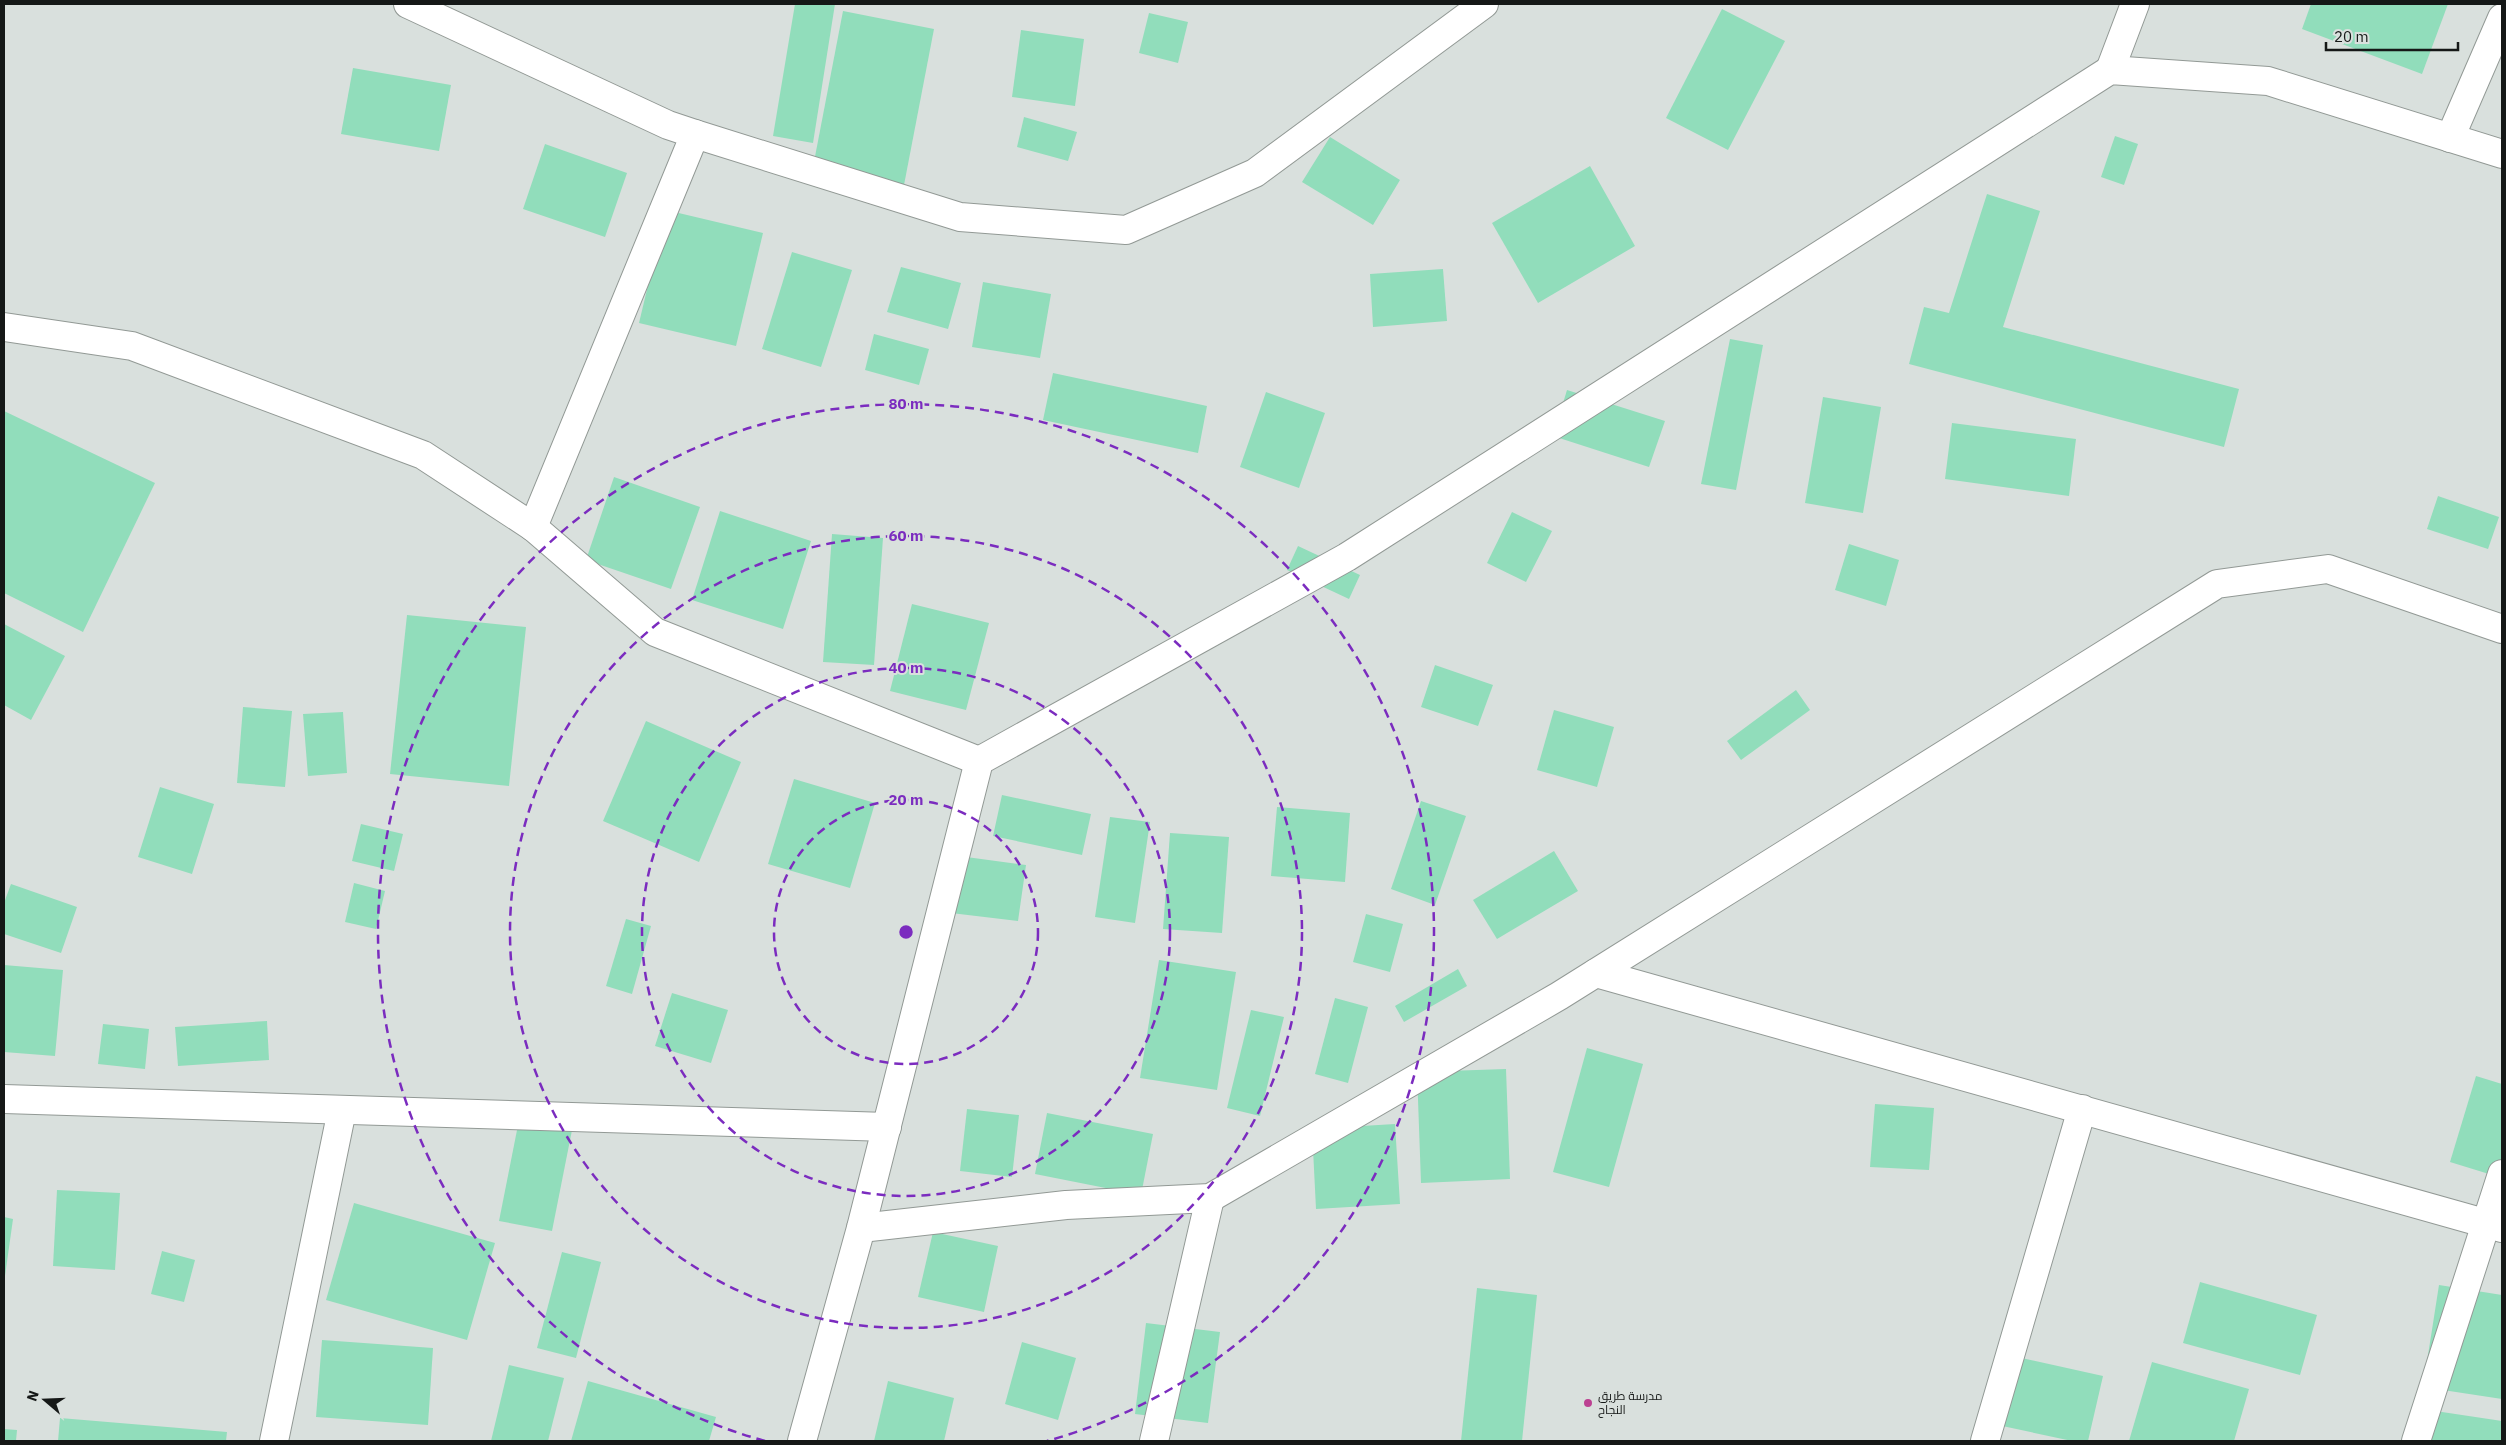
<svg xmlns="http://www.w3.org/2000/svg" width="2506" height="1445" font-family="'IBM Plex Sans',Cairo,sans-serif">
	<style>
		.building { fill: #91ddbb }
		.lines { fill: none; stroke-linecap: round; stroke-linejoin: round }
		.minor-casing { stroke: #929995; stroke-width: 30 }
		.minor { stroke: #fff; stroke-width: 28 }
		.ring { fill: none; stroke: #7b2cbf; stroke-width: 2.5; stroke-dasharray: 9 6 }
		.poi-dot { fill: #bc4192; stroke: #d9e0dd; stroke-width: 2 }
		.labels { text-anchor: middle; stroke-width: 4; stroke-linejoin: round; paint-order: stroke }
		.poi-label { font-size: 12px; fill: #151817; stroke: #d9e0dd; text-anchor: start }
		.centre { fill: #7b2cbf; stroke: #d9e0dd; stroke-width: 2.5 }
		.ring-label { font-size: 15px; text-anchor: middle; font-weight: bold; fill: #7b2cbf; stroke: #d9e0dd; stroke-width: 4; stroke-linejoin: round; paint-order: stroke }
	</style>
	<rect width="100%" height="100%" fill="#d9e0dd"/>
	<g class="building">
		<polygon points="795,4 835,4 813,143 773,136"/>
		<polygon points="2311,4 2448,4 2422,74 2302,29"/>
		<polygon points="1722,9 1785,41 1728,150 1666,118"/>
		<polygon points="843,11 934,29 904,185 813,167"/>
		<polygon points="1149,13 1188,22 1178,63 1139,53"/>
		<polygon points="1021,30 1084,39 1075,106 1012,97"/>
		<polygon points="353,68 451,85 439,151 341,134"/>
		<polygon points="1024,117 1077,132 1068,161 1017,147"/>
		<polygon points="2115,136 2138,144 2124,185 2101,177"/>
		<polygon points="1330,137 1400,180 1373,225 1302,182"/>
		<polygon points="545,144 627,173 605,237 523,209"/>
		<polygon points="1590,166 1635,246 1538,303 1492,223"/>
		<polygon points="1987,194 2040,211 2003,327 2239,389 2224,447 1909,364 1924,307 1949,313"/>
		<polygon points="666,210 763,233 736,346 639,323"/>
		<polygon points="792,252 852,270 821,367 762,349"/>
		<polygon points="901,267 961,283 948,329 887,312"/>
		<polygon points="1443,269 1447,321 1373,327 1370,274"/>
		<polygon points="983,282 1051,294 1040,358 972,347"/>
		<polygon points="874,334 929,349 919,385 865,370"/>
		<polygon points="1730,339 1763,345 1736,490 1701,484"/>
		<polygon points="1053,373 1207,406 1198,453 1043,420"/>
		<polygon points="1567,390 1665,421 1649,467 1553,436"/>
		<polygon points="1266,392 1325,413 1299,488 1240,467"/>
		<polygon points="1823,397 1881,407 1863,513 1805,503"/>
		<polygon points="4,411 155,483 83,632 4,593"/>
		<polygon points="1952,423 2076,439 2069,496 1945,479"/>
		<polygon points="614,477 700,507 671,589 586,560"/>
		<polygon points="2438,496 2499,517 2488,549 2427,529"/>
		<polygon points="720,511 811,541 783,629 692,600"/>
		<polygon points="1512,512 1552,531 1526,582 1487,563"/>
		<polygon points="832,534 883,538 874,665 823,662"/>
		<polygon points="1849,544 1899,560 1886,606 1835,590"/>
		<polygon points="1298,546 1360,575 1349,599 1287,570"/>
		<polygon points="912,604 989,623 966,710 890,691"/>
		<polygon points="407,615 526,627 509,786 390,774"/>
		<polygon points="4,624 65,656 31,720 4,705"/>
		<polygon points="1435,665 1493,685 1478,726 1421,707"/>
		<polygon points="1796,690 1810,710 1741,760 1727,741"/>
		<polygon points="243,707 292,711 285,787 237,783"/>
		<polygon points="1554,710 1614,727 1597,787 1537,770"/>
		<polygon points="343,712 347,773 308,776 303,714"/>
		<polygon points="646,721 741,762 699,862 603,821"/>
		<polygon points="794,779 875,803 850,888 768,864"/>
		<polygon points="160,787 214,804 192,874 138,857"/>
		<polygon points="1002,795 1091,814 1082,855 993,836"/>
		<polygon points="1421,801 1466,816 1435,905 1391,889"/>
		<polygon points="1277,807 1350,813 1345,882 1271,876"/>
		<polygon points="1110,817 1150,822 1135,923 1095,917"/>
		<polygon points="361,824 403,834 394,871 352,861"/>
		<polygon points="1170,833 1229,837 1222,933 1163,929"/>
		<polygon points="1554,851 1578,891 1497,939 1473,900"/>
		<polygon points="959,856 1026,865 1018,921 951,913"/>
		<polygon points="354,883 385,891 376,929 345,922"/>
		<polygon points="11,884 77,907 61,953 4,934 4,903"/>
		<polygon points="1366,914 1403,924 1390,972 1353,962"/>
		<polygon points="626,919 651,926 632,994 606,986"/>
		<polygon points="1159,960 1236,972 1217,1090 1140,1078"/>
		<polygon points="4,965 63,970 55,1056 4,1052"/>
		<polygon points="1458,969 1467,986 1404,1022 1395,1006"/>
		<polygon points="672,993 728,1010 711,1063 655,1046"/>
		<polygon points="1335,998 1368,1007 1348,1083 1315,1074"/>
		<polygon points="1251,1010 1284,1017 1260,1116 1227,1108"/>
		<polygon points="267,1021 269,1060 178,1066 175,1027"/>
		<polygon points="103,1024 149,1029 145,1069 98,1064"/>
		<polygon points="1587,1048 1643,1064 1609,1187 1553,1172"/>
		<polygon points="1506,1069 1510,1179 1421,1183 1417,1072"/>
		<polygon points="2476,1076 2502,1084 2502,1178 2450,1162"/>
		<polygon points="1875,1104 1934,1108 1929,1170 1870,1167"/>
		<polygon points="967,1109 1019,1115 1012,1177 960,1171"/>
		<polygon points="521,1110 574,1120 552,1231 499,1221"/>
		<polygon points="1047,1113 1153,1134 1141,1195 1035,1174"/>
		<polygon points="1395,1124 1400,1204 1316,1209 1312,1129"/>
		<polygon points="57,1190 120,1193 115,1270 53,1266"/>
		<polygon points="354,1203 495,1243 467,1340 326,1300"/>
		<polygon points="4,1217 13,1219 5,1276 4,1276"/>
		<polygon points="933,1232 998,1246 984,1312 918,1297"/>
		<polygon points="162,1251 195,1260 184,1302 151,1294"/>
		<polygon points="562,1252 601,1262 576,1358 537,1348"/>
		<polygon points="2200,1282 2317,1315 2300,1375 2183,1343"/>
		<polygon points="2439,1285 2502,1295 2502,1399 2423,1387"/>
		<polygon points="1477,1288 1537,1295 1522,1441 1461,1441"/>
		<polygon points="1146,1323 1220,1332 1208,1423 1135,1414"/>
		<polygon points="322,1340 433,1348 428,1425 316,1417"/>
		<polygon points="1022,1342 1076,1358 1058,1420 1005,1404"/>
		<polygon points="2008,1355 2103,1376 2088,1441 2072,1441 1993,1424"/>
		<polygon points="2152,1362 2249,1389 2234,1441 2129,1441"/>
		<polygon points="509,1365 564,1378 548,1441 491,1441"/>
		<polygon points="588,1381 716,1417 709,1441 571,1441"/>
		<polygon points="888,1381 954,1398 944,1441 874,1441"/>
		<polygon points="2422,1409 2502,1421 2502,1441 2417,1441"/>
		<polygon points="60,1418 227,1432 226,1441 58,1441"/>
		<polygon points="4,1429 17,1430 16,1441 4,1441"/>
	</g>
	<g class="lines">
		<g class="minor-casing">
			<g id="minor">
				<polyline points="408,4 668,125 695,134 960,217 1126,230 1255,173 1484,4"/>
				<polyline points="2110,70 2135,4"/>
				<polyline points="2450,138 2502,18"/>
				<polyline points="4,327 132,346 423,455 533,527 655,632 979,761"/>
				<polyline points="533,527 695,134"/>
				<polyline points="1596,973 2502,1228"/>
				<polyline points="4,1099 887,1127"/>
				<polyline points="861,1228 1066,1205 1210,1198 1559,996 2217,584 2328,569 2502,629"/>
				<polyline points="274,1441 342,1110"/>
				<polyline points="802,1441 861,1228 979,761 1347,557 2110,70 2268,81 2502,154"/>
				<polyline points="1154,1441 1210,1198"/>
				<polyline points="1985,1441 2082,1109"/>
				<polyline points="2416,1441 2502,1174"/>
			</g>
		</g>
		<use href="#minor" class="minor"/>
	</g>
	<g class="ring">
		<circle cx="906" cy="932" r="132"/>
		<circle cx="906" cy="932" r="264"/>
		<circle cx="906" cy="932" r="396"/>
		<path d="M765 1441A528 528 0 1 1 1047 1441"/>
	</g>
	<circle class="poi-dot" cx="1588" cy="1403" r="5"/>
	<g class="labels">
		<g class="poi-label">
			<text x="1598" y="1400">مدرسة طريق<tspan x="1598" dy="14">النجاح</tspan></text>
		</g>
	</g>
	<circle cx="906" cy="932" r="8" class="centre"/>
	<g class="ring-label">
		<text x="906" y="409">80 m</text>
		<text x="906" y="541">60 m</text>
		<text x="906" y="673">40 m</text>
		<text x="906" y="805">20 m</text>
	</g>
	<rect width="2506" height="1445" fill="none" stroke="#151817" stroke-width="10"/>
	<g transform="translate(45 1400) rotate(289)" stroke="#d9e0dd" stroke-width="4" paint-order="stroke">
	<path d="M0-4L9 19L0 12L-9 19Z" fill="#151817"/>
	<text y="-8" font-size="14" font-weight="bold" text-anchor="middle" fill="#151817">N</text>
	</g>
	<path d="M2326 42v8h132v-8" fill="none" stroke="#151817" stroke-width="2.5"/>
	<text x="2334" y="42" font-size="15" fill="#151817" stroke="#d9e0dd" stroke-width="4" paint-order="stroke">20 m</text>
</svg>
